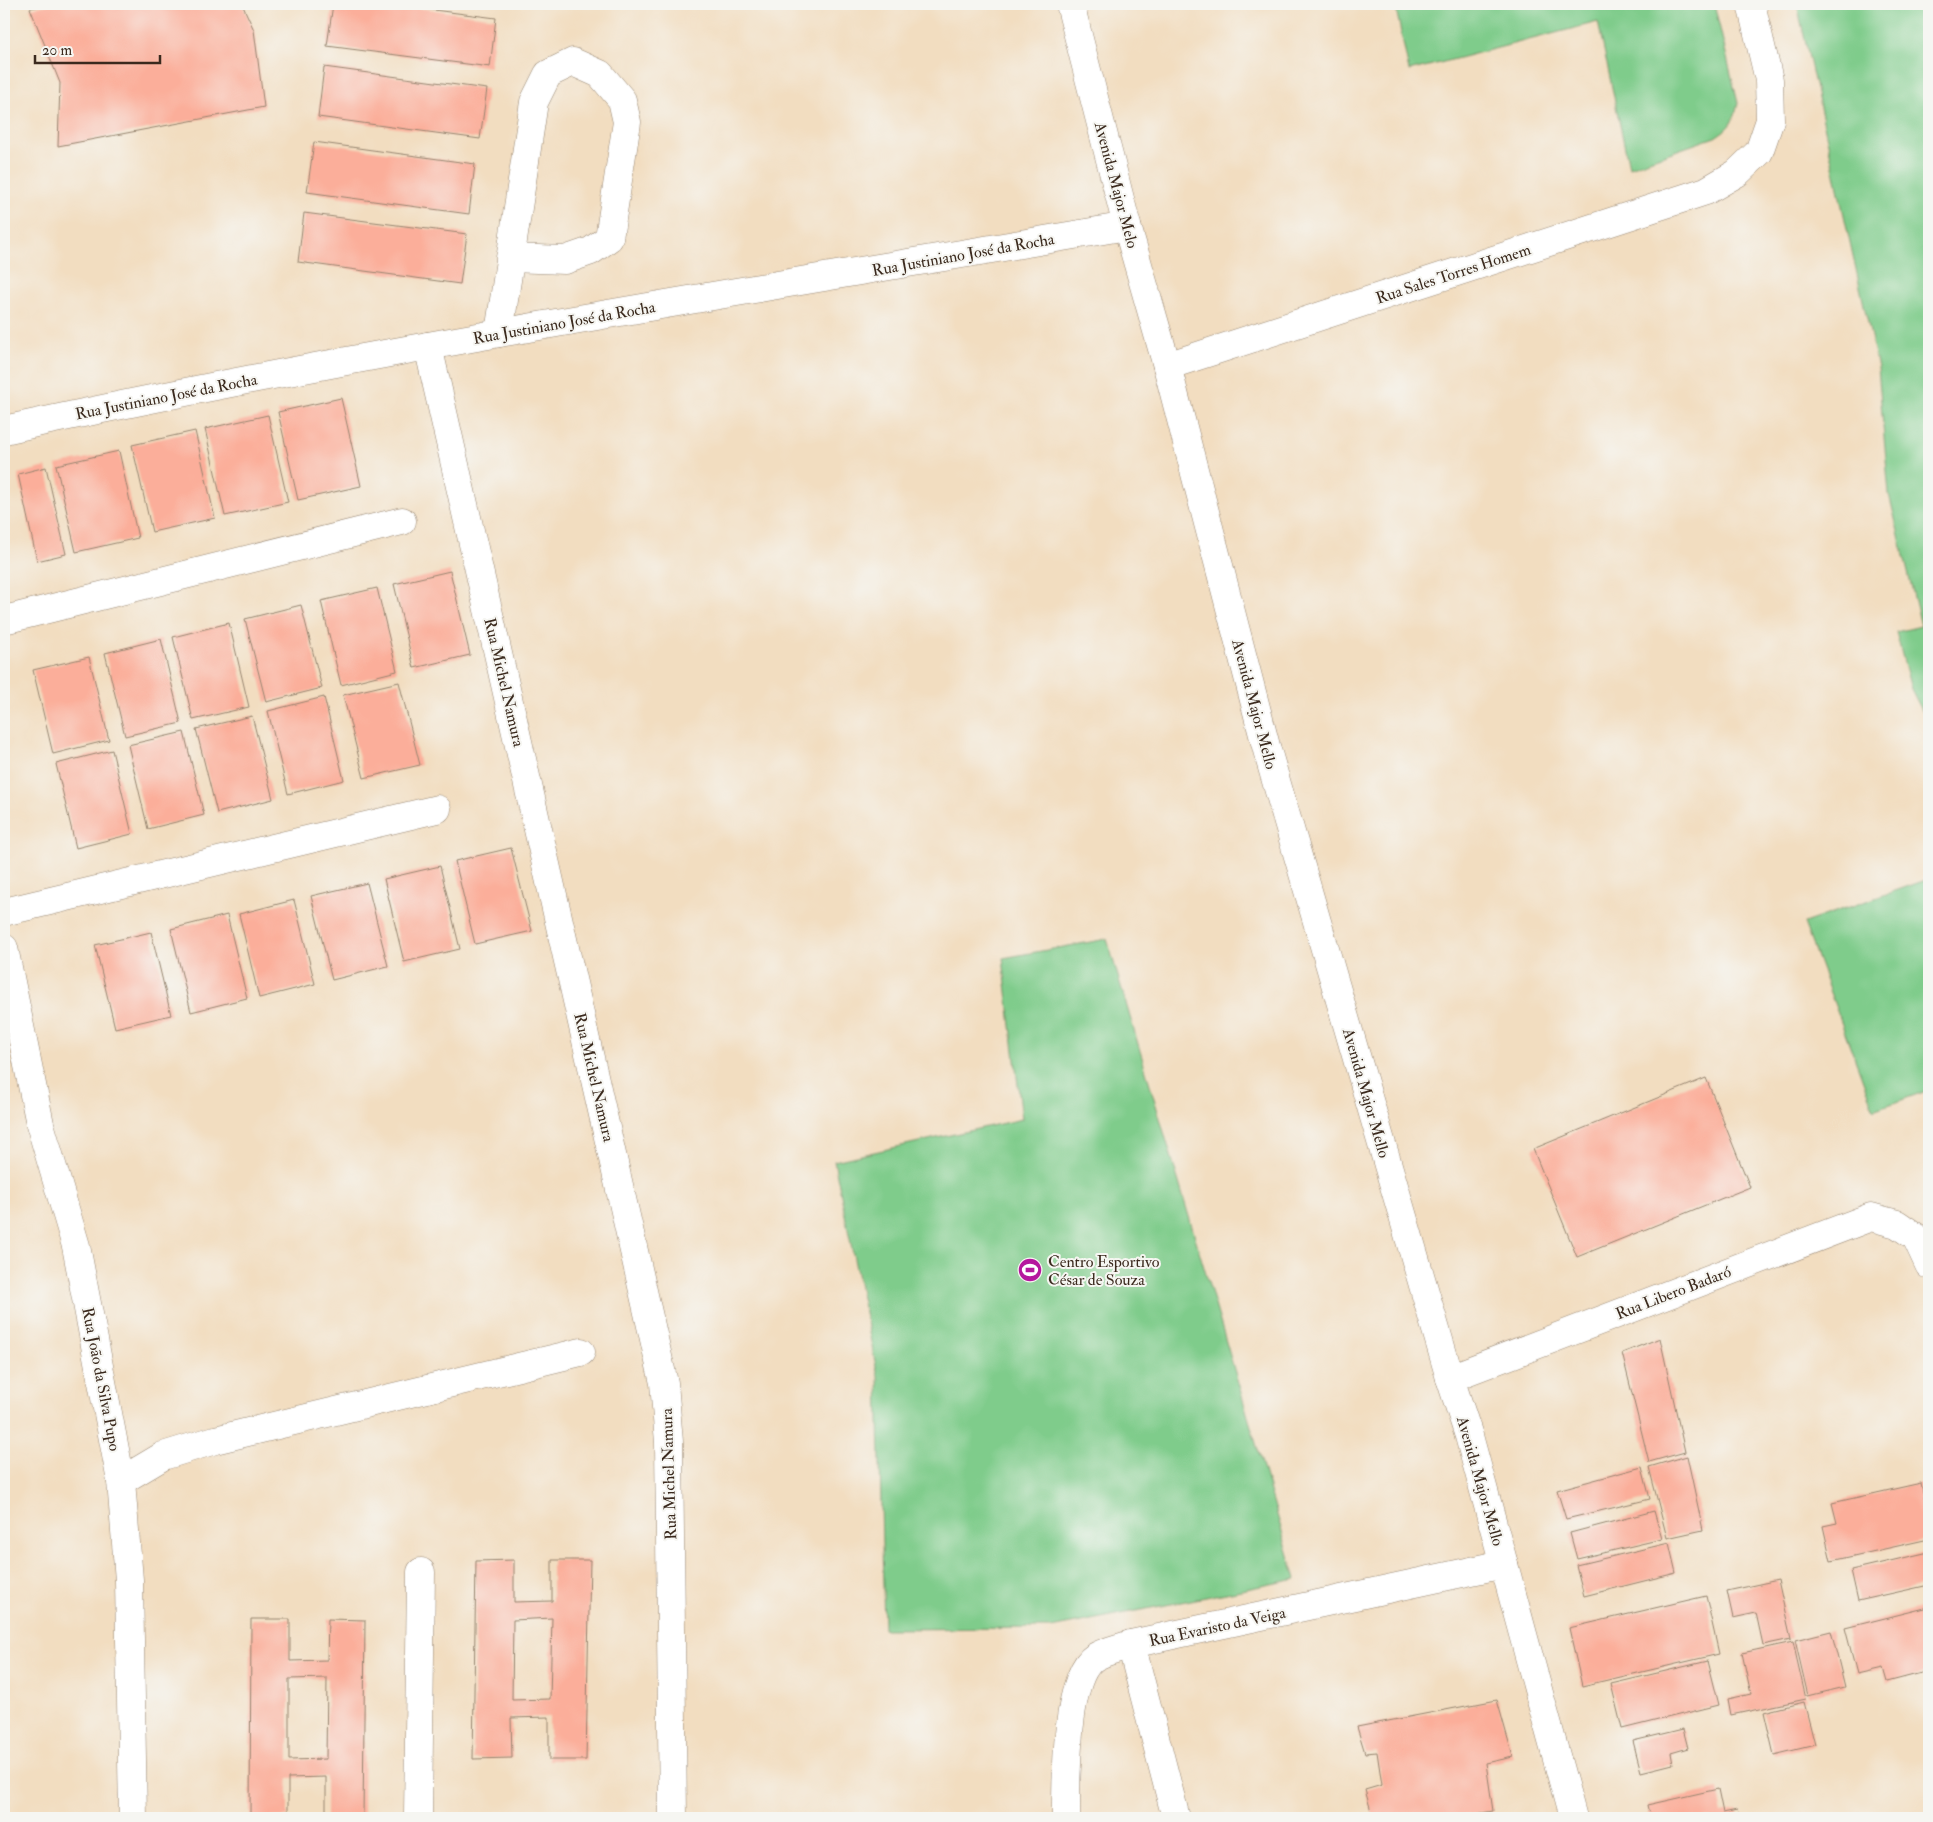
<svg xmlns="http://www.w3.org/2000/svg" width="1933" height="1822" font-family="'IM FELL Double Pica',serif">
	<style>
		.green { fill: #7fcc8b; stroke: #5d7b54 }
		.building { fill: #fbae9a; fill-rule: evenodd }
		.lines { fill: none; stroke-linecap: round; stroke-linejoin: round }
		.minor-casing { stroke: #96846f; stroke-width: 29 }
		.minor { stroke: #fff; stroke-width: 28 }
		.labels { text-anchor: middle; stroke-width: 4; stroke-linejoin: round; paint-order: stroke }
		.street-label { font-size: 16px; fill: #3b2a1e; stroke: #f6f6f2 }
		.poi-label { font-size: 16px; fill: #3b2a1e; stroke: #f6f6f2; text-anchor: start }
	</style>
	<rect width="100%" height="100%" fill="#f6f6f2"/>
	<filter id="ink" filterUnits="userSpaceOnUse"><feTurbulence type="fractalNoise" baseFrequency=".02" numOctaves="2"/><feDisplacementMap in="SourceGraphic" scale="10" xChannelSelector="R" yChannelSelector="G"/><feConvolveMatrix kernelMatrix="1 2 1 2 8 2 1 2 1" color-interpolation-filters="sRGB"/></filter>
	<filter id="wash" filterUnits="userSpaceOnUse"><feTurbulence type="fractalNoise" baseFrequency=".0096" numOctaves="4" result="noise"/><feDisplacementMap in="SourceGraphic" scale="20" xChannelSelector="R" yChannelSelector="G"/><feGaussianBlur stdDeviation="1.12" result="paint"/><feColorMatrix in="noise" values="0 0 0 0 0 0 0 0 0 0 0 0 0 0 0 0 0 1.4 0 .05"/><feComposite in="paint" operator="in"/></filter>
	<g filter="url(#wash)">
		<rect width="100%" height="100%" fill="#f2ddc0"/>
		<g class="green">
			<path d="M1395,4H1714L1738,103C1734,121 1731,127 1715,137L1629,167L1598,22L1409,71Z"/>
			<polygon points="1797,4 1929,4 1929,724 1911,689 1896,632 1921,626 1889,494 1878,368"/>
			<polygon points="1929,879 1929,1090 1874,1110 1804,923"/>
			<polygon points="1107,939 1296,1579 1051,1628 884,1629 878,1376 834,1161 1022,1119 1003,958"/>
		</g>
		<g id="blocks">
			<g class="building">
				<polygon points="52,4 242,4 254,30 264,107 58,146 60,83 30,8"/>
				<polygon points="333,4 387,4 496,18 490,67 327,46"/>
				<polygon points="324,67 487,89 480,139 318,117"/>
				<polygon points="314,142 475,164 469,214 307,192"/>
				<polygon points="304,213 467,234 460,284 298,262"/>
				<polygon points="341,398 361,486 298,500 278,412"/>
				<polygon points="268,415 288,502 225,516 205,429"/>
				<polygon points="195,431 215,518 152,532 132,445"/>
				<polygon points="119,451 138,538 76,552 56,465"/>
				<polygon points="46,467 66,554 37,561 18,474"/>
				<polygon points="450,571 470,655 414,668 394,584"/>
				<polygon points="377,588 397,671 341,685 321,601"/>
				<polygon points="301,605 322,688 266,702 245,619"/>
				<polygon points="229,623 249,707 193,720 173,637"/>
				<polygon points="161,639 181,723 125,736 105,653"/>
				<polygon points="89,657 109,740 53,754 33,670"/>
				<polygon points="399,682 420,765 364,778 343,695"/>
				<polygon points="324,697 344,780 288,794 268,711"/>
				<polygon points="252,716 273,799 217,813 196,729"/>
				<polygon points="184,732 204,815 148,829 128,745"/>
				<polygon points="112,750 132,834 76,848 56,764"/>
				<polygon points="511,848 532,931 475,944 455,861"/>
				<polygon points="440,866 460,949 404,962 384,879"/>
				<polygon points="367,883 388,966 332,980 311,896"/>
				<polygon points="294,900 315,984 259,998 239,914"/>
				<polygon points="227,915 247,998 191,1012 171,929"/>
				<polygon points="151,932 171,1015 115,1028 95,945"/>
				<polygon points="1706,1078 1750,1187 1577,1257 1533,1149"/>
				<polygon points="1660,1338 1685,1452 1649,1462 1622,1353"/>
				<polygon points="1687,1456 1703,1530 1667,1538 1649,1467"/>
				<polygon points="1642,1467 1650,1499 1566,1519 1557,1490"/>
				<polygon points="1921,1483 1929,1517 1929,1539 1831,1561 1823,1526 1837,1523 1832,1503"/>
				<polygon points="1654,1511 1662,1539 1577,1559 1570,1533"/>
				<polygon points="1669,1543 1676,1573 1584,1596 1576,1565"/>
				<polygon points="1929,1552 1929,1585 1858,1601 1851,1570"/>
				<path d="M514,1560V1602L552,1601V1560H590L586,1760H549V1717L511,1718L512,1758L473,1759L476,1561ZM552,1618L550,1699L512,1700L513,1620Z"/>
				<polygon points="1778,1580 1791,1639 1763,1645 1756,1613 1733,1618 1727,1591"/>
				<polygon points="1706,1596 1719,1654 1582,1686 1569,1628"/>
				<polygon points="1929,1607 1929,1671 1887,1682 1883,1668 1857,1674 1845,1628"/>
				<path d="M251,1619H290V1661L327,1660L328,1619L365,1620L363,1818H326V1777L288,1778V1817L250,1818ZM327,1678L326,1759L289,1760V1679Z"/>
				<polygon points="1831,1631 1845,1687 1808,1696 1795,1640"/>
				<polygon points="1793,1642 1806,1699 1731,1715 1728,1699 1751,1694 1742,1653"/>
				<polygon points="1708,1661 1719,1705 1622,1729 1611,1684"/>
				<polygon points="1497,1700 1513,1757 1486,1763 1493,1811 1453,1818 1373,1818 1365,1790 1382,1785 1377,1752 1365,1753 1357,1727"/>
				<polygon points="1804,1702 1815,1745 1774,1755 1764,1712"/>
				<polygon points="1683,1729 1688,1748 1671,1753 1673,1764 1641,1772 1633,1741"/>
				<polygon points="1718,1789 1723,1813 1737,1810 1739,1818 1650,1818 1647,1805"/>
			</g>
		</g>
	</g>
	<g filter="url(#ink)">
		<use href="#blocks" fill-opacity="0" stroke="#96846f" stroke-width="1"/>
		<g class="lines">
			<g class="minor-casing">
				<g id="minor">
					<polyline points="1070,4 1127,226 1167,366 1267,750 1450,1378 1469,1436 1573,1818"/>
					<polyline points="499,333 534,102 548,74 573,62 600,74 622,100 627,122 609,238 591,251 565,260 510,258"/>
					<polyline points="428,346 664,1383 669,1442 673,1818"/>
					<polyline points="1167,366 1706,191 1737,173 1759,152 1770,120 1769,80 1751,4"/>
					<path d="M4,430C375,349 752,290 1127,226"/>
					<polyline points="4,620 402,521"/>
					<polyline points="4,912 437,809"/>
					<polyline points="4,948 40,1124 76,1246 121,1481 129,1580 133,1818"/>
					<polyline points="1450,1378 1871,1217 1897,1224 1916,1237 1929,1265"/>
					<polyline points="121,1481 163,1456 215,1440 581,1352"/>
					<polyline points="1131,1644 1176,1818"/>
					<polyline points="418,1818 421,1572"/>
					<path d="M1066,1818C1066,1784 1065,1676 1095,1657C1105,1651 1120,1648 1131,1644L1504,1564"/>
				</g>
			</g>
			<use href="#minor" class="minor"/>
		</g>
	</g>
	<defs>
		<g id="stadium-disc" transform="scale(1.25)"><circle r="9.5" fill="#b5179e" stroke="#f6f6f2"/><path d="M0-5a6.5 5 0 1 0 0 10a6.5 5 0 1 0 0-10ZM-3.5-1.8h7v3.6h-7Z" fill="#fff"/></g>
	</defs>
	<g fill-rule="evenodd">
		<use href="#stadium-disc" x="1030" y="1270"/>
	</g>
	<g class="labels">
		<g class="street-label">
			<text transform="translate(1117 185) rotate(75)" y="6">Avenida Major Melo</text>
			<text transform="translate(963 254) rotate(-10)" y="6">Rua Justiniano José da Rocha</text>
			<text transform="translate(1453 273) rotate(-18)" y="6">Rua Sales Torres Homem</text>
			<text transform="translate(564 322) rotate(-10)" y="6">Rua Justiniano José da Rocha</text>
			<text transform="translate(166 396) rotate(-11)" y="6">Rua Justiniano José da Rocha</text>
			<text transform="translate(505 682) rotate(77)" y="6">Rua Michel Namura</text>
			<text transform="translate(1255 704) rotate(75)" y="6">Avenida Major Mello</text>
			<text transform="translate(595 1077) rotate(77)" y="6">Rua Michel Namura</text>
			<text transform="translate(1367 1093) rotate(74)" y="6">Avenida Major Mello</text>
			<text transform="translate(1673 1292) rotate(-21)" y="6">Rua Libero Badaró</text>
			<text transform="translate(102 1379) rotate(79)" y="6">Rua João da Silva Pupo</text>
			<text transform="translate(668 1474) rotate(-92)" y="6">Rua Michel Namura</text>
			<text transform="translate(1481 1481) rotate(74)" y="6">Avenida Major Mello</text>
			<text transform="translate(1217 1626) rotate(-12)" y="6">Rua Evaristo da Veiga</text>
		</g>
		<g class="poi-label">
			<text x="1048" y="1267">Centro Esportivo<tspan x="1048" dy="18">César de Souza</tspan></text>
		</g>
	</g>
	<rect width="1933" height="1822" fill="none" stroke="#f6f6f2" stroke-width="20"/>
	<path d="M35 55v8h125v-8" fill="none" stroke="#3b2a1e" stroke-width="2.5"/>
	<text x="42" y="55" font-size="15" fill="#3b2a1e" stroke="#f6f6f2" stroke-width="4" paint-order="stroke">20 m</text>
</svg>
